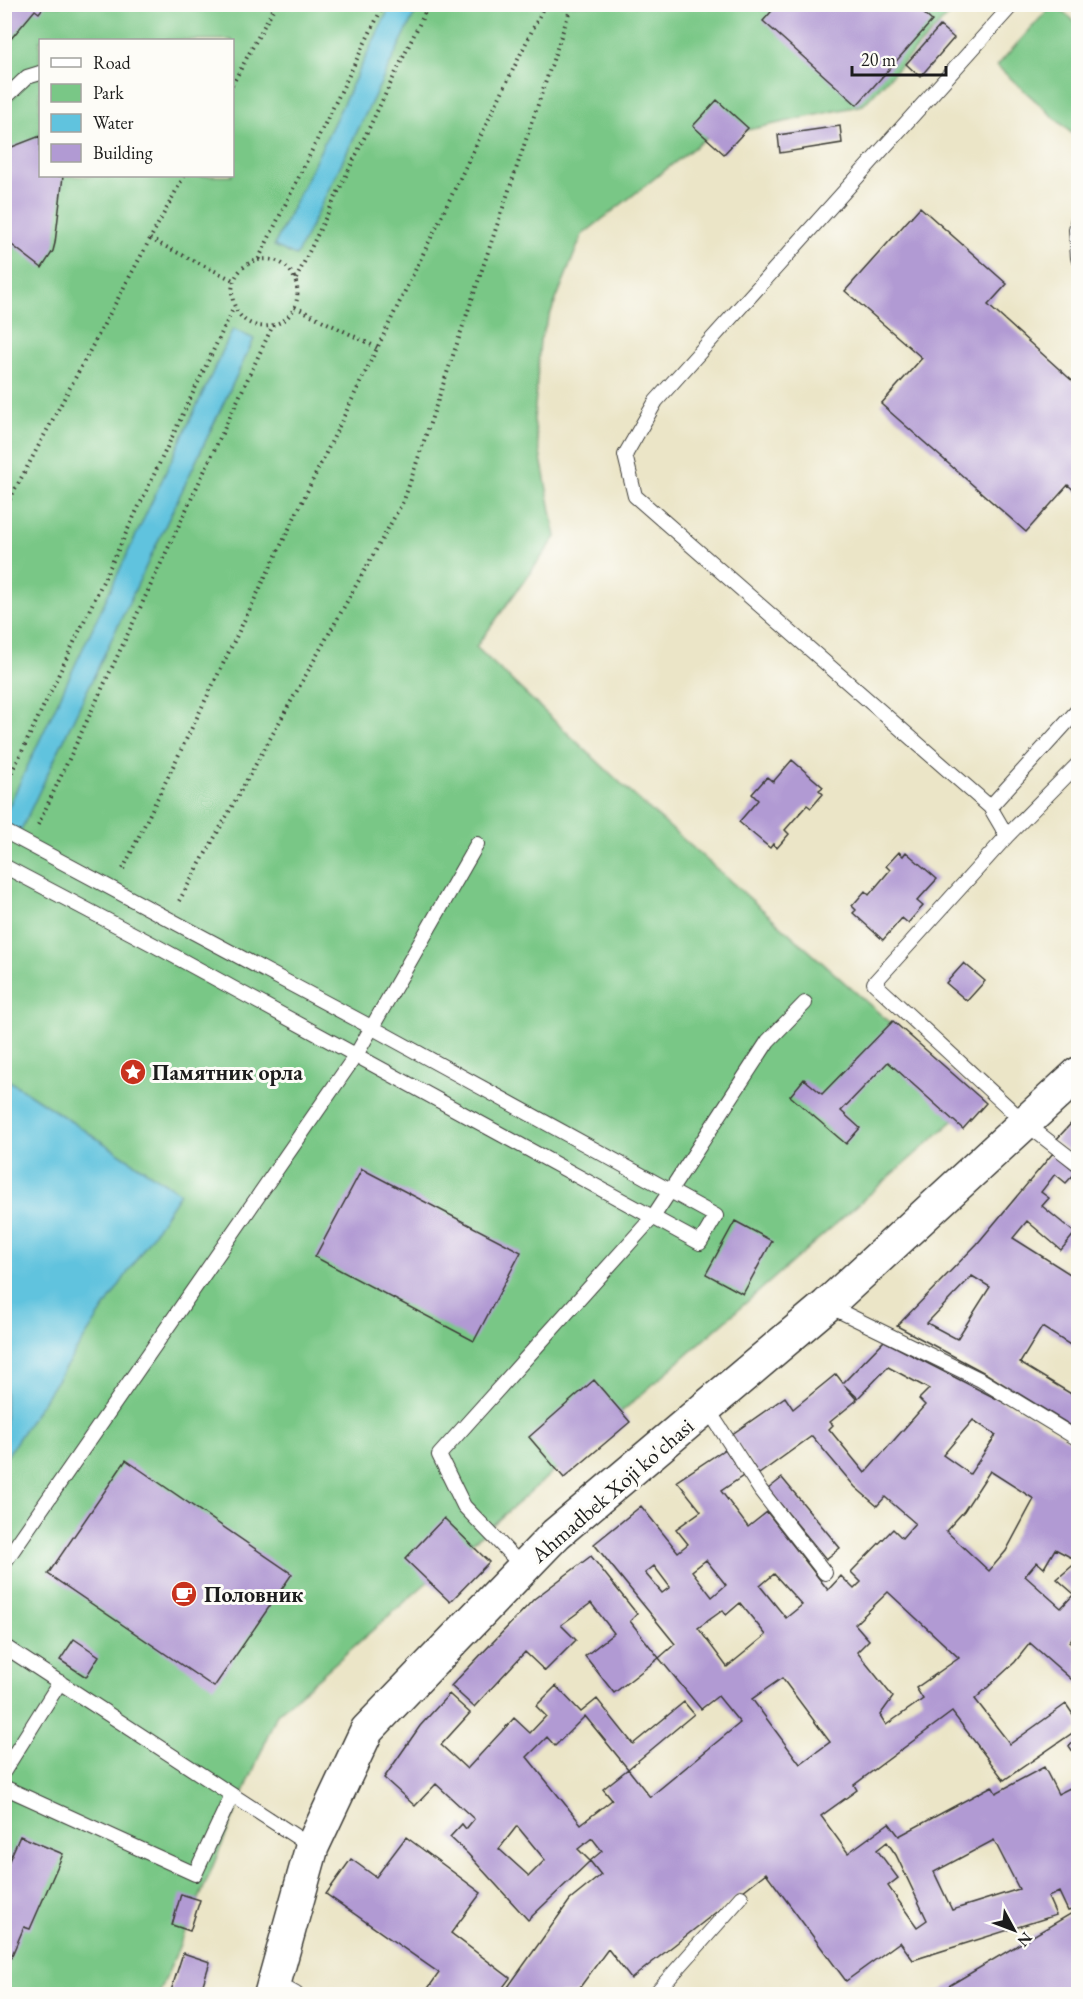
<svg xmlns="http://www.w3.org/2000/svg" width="1083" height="1999" viewBox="0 0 1083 1999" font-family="'EB Garamond',serif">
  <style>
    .green { fill: #79c786; stroke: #4a7251; stroke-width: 1.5; fill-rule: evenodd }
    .water { fill: #60c3de; stroke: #3e707d; stroke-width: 1.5 }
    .building { fill: #b19ad3; fill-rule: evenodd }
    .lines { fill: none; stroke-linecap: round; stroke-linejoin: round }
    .lane-casing { stroke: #3b3a36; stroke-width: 16 }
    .secondary-casing { stroke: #3b3a36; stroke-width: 36 }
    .path { stroke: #3b3a36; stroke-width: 4; stroke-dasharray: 1.5 4.5; stroke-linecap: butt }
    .lane { stroke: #fff; stroke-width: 14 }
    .secondary { stroke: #fff; stroke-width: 33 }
    .labels { text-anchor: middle; stroke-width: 6; stroke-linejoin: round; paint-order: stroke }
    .poi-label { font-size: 22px; font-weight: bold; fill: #1c1c1c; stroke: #fdfcf7; text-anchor: start }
    .street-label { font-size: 22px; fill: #1c1c1c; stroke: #fdfcf7 }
  </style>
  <rect width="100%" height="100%" fill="#fdfcf7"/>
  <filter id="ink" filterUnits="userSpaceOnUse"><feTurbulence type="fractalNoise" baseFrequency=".0167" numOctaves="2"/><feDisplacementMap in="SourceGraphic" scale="12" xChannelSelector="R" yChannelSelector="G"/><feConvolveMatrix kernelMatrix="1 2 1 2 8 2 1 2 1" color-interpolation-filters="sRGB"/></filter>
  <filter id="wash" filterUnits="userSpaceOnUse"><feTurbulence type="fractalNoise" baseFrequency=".008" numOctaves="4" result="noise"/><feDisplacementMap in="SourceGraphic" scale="24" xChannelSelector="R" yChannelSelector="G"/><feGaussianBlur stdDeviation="1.35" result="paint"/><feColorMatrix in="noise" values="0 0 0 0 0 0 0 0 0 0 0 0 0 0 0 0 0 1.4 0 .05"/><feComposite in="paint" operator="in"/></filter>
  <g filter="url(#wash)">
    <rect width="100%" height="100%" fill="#ebe5c7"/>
    <path class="green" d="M 1053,4 L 1056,5 L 1078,25 L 1078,139 L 997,66 Z
      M 5,5 L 958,5 L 863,105 L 705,139 L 582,235 L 540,340 L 534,421 L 556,537 L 476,647 L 630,792 L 977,1100 L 277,1714 L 159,1994 L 5,1994 ZM 40,40 L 232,40 L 232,176 L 40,176 Z"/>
    <path class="water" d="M 391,5 L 419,5 L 296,256 L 274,246 Z
      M 233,329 L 254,339 L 20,832 L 5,825 L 5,814 Z
      M 5,1078 L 180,1193 L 5,1459 Z"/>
    <g id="blocks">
      <path class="building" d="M 5,4 L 46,4 L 39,13 L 35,10 L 5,46 Z
        M 778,4 L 913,4 L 932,21 L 857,105 L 763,21 Z
        M 940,26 L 954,38 L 920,77 L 906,64 Z
        M 717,100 L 748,128 L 724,154 L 693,126 Z
        M 840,126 L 842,143 L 780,153 L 778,135 Z
        M 40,136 L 40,176 L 63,176 L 55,243 L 53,251 L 42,268 L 4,239 L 4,150 Z
        M 920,207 L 1007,284 L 988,305 L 1078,386 L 1078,494 L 1068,485 L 1026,532 L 881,404 L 922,358 L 845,291 Z
        M 792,760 L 823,787 L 819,790 L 823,794 L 811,808 L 807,805 L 785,830 L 789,834 L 777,848 L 773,844 L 770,848 L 739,822 L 758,800 L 752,794 L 767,777 L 773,782 Z
        M 899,852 L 903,856 L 906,852 L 937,879 L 917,901 L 923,906 L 908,923 L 902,918 L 883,940 L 853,913 L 856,910 L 852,906 L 865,891 L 869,895 L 890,870 L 886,866 Z
        M 964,963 L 985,981 L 967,1001 L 946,983 Z
        M 893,1021 L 986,1103 L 963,1129 L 888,1062 L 841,1111 L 860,1128 L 846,1144 L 790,1096 L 804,1079 L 822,1094 Z
        M 1078,1116 L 1078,1158 L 1055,1141 Z
        M 1053,1153 L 1076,1172 L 1066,1183 L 1055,1174 L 1041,1192 L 1049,1198 L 1042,1206 L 1075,1233 L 1061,1250 L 1027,1221 L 1013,1238 L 1078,1279 L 1078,1350 L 1042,1327 L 1020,1363 L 1078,1398 L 1078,1430 L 985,1373 L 897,1326 L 977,1244 ZM 972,1276 L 990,1287 L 957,1339 L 927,1323 Z
        M 362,1169 L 521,1252 L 474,1341 L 315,1257 Z
        M 735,1221 L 772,1241 L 743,1294 L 706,1274 Z
        M 884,1341 L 1028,1415 L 1078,1446 L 1078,1631 L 1069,1642 L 1078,1650 L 1078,1685 L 1030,1643 L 1015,1662 L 975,1699 L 1010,1744 L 1066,1704 L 1078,1722 L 1078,1729 L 1004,1780 L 952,1712 L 854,1785 L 857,1790 L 821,1816 L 848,1853 L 889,1823 L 899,1836 L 992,1786 L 996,1793 L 1044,1767 L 1058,1794 L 1078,1784 L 1078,1908 L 1068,1911 L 1059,1892 L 1048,1897 L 1056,1915 L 913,1960 L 900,1942 L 846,1981 L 766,1873 L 631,1979 L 608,1949 L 575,1994 L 503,1994 L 570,1900 L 601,1875 L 590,1861 L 602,1851 L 592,1838 L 578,1849 L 590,1861 L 528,1920 L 468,1854 L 450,1837 L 462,1824 L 466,1829 L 474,1819 L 436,1784 L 415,1806 L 384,1778 L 420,1726 L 449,1694 L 470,1713 L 441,1745 L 467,1769 L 514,1718 L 530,1733 L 546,1716 L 536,1706 L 556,1686 L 581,1712 L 597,1699 L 633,1744 L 684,1702 L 694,1714 L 628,1769 L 650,1797 L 740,1723 L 718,1696 L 701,1709 L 659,1658 L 614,1693 L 585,1656 L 614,1633 L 591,1603 L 561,1625 L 576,1640 L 545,1671 L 525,1652 L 474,1707 L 451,1686 L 534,1599 L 591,1556 L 637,1614 L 630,1621 L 659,1658 L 675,1644 L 594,1544 L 641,1506 L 678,1552 L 688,1544 L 676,1529 L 701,1511 L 677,1481 L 725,1449 L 743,1476 L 721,1491 L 748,1527 L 767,1512 L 828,1590 L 841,1576 L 854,1589 L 861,1582 L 851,1572 L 893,1529 L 902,1538 L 915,1523 L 885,1497 L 877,1506 L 855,1487 L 812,1436 L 759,1474 L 731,1435 L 785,1397 L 793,1409 L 836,1374 L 843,1383 ZM 888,1367 L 929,1389 L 919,1399 L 925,1405 L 865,1473 L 829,1429 L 833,1425 L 830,1422 L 857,1400 L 844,1385 L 858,1398 ZM 973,1420 L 996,1435 L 970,1474 L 943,1455 ZM 990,1471 L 1034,1499 L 1006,1551 L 989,1571 L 946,1531 L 964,1511 ZM 1055,1549 L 1078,1561 L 1057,1579 L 1074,1594 L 1061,1608 L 1025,1576 L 1037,1562 L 1044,1568 ZM 706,1560 L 726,1585 L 712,1597 L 692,1571 ZM 654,1566 L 670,1587 L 662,1593 L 645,1573 ZM 774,1574 L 802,1605 L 786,1618 L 760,1586 ZM 888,1592 L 959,1658 L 916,1688 L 923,1699 L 886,1725 L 880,1715 L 893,1697 L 857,1652 L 869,1640 L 855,1624 ZM 740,1603 L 766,1635 L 727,1667 L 698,1628 L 723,1610 L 726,1615 ZM 782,1678 L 830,1742 L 800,1764 L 752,1699 ZM 585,1716 L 628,1769 L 603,1789 L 612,1800 L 581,1824 L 527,1757 L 547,1737 L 555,1746 ZM 517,1826 L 545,1860 L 529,1876 L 499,1849 ZM 994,1840 L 1019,1889 L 952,1910 L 934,1872 ZM 887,1842 L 896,1855 L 927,1920 L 917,1927 L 888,1886 L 898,1878 L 877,1850 Z
        M 594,1380 L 630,1422 L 564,1478 L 529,1437 Z
        M 126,1460 L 292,1574 L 214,1687 L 48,1574 Z
        M 782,1478 L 840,1548 L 826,1559 L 768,1489 Z
        M 444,1518 L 489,1562 L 450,1602 L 405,1559 Z
        M 74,1639 L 99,1656 L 86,1677 L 60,1660 Z
        M 1078,1739 L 1078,1759 L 1069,1746 Z
        M 20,1836 L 63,1854 L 30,1929 L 24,1927 L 4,1974 L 4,1872 Z
        M 406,1837 L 481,1893 L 451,1933 L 510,1978 L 498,1994 L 424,1994 L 439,1973 L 326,1894 L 351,1859 L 376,1877 Z
        M 181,1894 L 200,1900 L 190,1931 L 172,1925 Z
        M 1077,1910 L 1078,1913 L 1078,1994 L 935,1994 Z
        M 183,1953 L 210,1962 L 200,1994 L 170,1994 Z"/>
    </g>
  </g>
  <g filter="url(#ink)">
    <use href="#blocks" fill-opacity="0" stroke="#3b3a36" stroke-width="1.5"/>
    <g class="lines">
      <g class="lane-casing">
        <path id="lane" d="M 1013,4 L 656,401 L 625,455 L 635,496 L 990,807 L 1078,710
          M 4,99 L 27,77 L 40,73
          M 1078,218 L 1076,230 L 1078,258
          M 990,807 L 1007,836 L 874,983 L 1025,1123 L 1078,1164
          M 4,831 L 371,1027 L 716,1216 L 700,1243 L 154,945 L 4,866
          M 1007,836 L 1078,764
          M 827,1305 L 981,1380 L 1078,1439
          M 707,1408 L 761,1491 L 825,1573
          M 4,1563 L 356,1055 L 477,844
          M 524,1568 L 464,1506 L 439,1455 L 653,1217 L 768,1041 L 805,1003
          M 4,1646 L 312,1847
          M 4,1771 L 60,1682
          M 4,1787 L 195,1874 L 232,1795
          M 276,1983 L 296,1994
          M 655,1994 L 741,1897"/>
      </g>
      <g class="secondary-casing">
        <path id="secondary" d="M 271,1994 L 312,1847 L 367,1730 L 556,1534 L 827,1305 L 1078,1074"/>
      </g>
      <path class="path" d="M 232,85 L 276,4
        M 150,239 L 233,280
        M 258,260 C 302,251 314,318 269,326 C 229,332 216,271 258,260 L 384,4
        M 296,279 L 429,4
        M 295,307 L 378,348
        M 4,510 L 184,176
        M 4,789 L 234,307
        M 38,825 L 273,325
        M 123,869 L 545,4
        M 179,901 L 404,500 L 572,4"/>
      <use href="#lane" class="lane"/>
      <use href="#secondary" class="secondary"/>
    </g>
  </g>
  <defs>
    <g id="sight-disc" transform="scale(1.35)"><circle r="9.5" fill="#c8321e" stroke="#fdfcf7"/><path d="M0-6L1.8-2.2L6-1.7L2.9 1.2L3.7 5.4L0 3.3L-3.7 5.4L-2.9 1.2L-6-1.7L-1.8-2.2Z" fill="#fff"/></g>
    <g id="cafe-disc" transform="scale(1.35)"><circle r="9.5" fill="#c8321e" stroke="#fdfcf7"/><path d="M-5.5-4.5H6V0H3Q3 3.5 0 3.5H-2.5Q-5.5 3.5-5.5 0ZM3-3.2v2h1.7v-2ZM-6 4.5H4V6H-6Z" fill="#fff"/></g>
  </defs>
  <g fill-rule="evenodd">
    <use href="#sight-disc" x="133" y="1072"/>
    <use href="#cafe-disc" x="184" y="1594"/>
  </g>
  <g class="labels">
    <g class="poi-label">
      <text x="152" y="1080">Памятник орла</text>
      <text x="204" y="1602">Половник</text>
    </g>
    <g class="street-label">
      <text transform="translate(612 1490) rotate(-41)" y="8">Ahmadbek Xoji ko'chasi</text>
    </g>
  </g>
  <rect width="1083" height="1999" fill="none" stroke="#fdfcf7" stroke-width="24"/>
  <rect x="39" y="39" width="195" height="138" fill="#fdfcf7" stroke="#a3a29f" stroke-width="1.5"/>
  <rect x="51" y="58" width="30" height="9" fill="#ffffff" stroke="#a3a29f" stroke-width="1.5"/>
  <text x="93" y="69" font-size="18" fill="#1c1c1c">Road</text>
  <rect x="51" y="84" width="30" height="18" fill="#79c786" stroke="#a3a29f" stroke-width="1.5"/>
  <text x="93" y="99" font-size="18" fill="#1c1c1c">Park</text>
  <rect x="51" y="114" width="30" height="18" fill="#60c3de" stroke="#a3a29f" stroke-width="1.5"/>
  <text x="93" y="129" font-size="18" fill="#1c1c1c">Water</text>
  <rect x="51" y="144" width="30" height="18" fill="#b19ad3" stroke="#a3a29f" stroke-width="1.5"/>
  <text x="93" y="159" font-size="18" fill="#1c1c1c">Building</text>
  <g transform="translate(1014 1930) rotate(131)" stroke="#fdfcf7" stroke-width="4.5" paint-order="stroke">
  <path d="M0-4.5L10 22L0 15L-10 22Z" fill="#1c1c1c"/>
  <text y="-9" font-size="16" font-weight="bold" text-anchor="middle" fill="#1c1c1c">N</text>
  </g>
  <path d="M852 66v9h94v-9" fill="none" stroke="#1c1c1c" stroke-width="3"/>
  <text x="861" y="66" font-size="18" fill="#1c1c1c" stroke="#fdfcf7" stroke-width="4.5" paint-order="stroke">20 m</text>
</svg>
